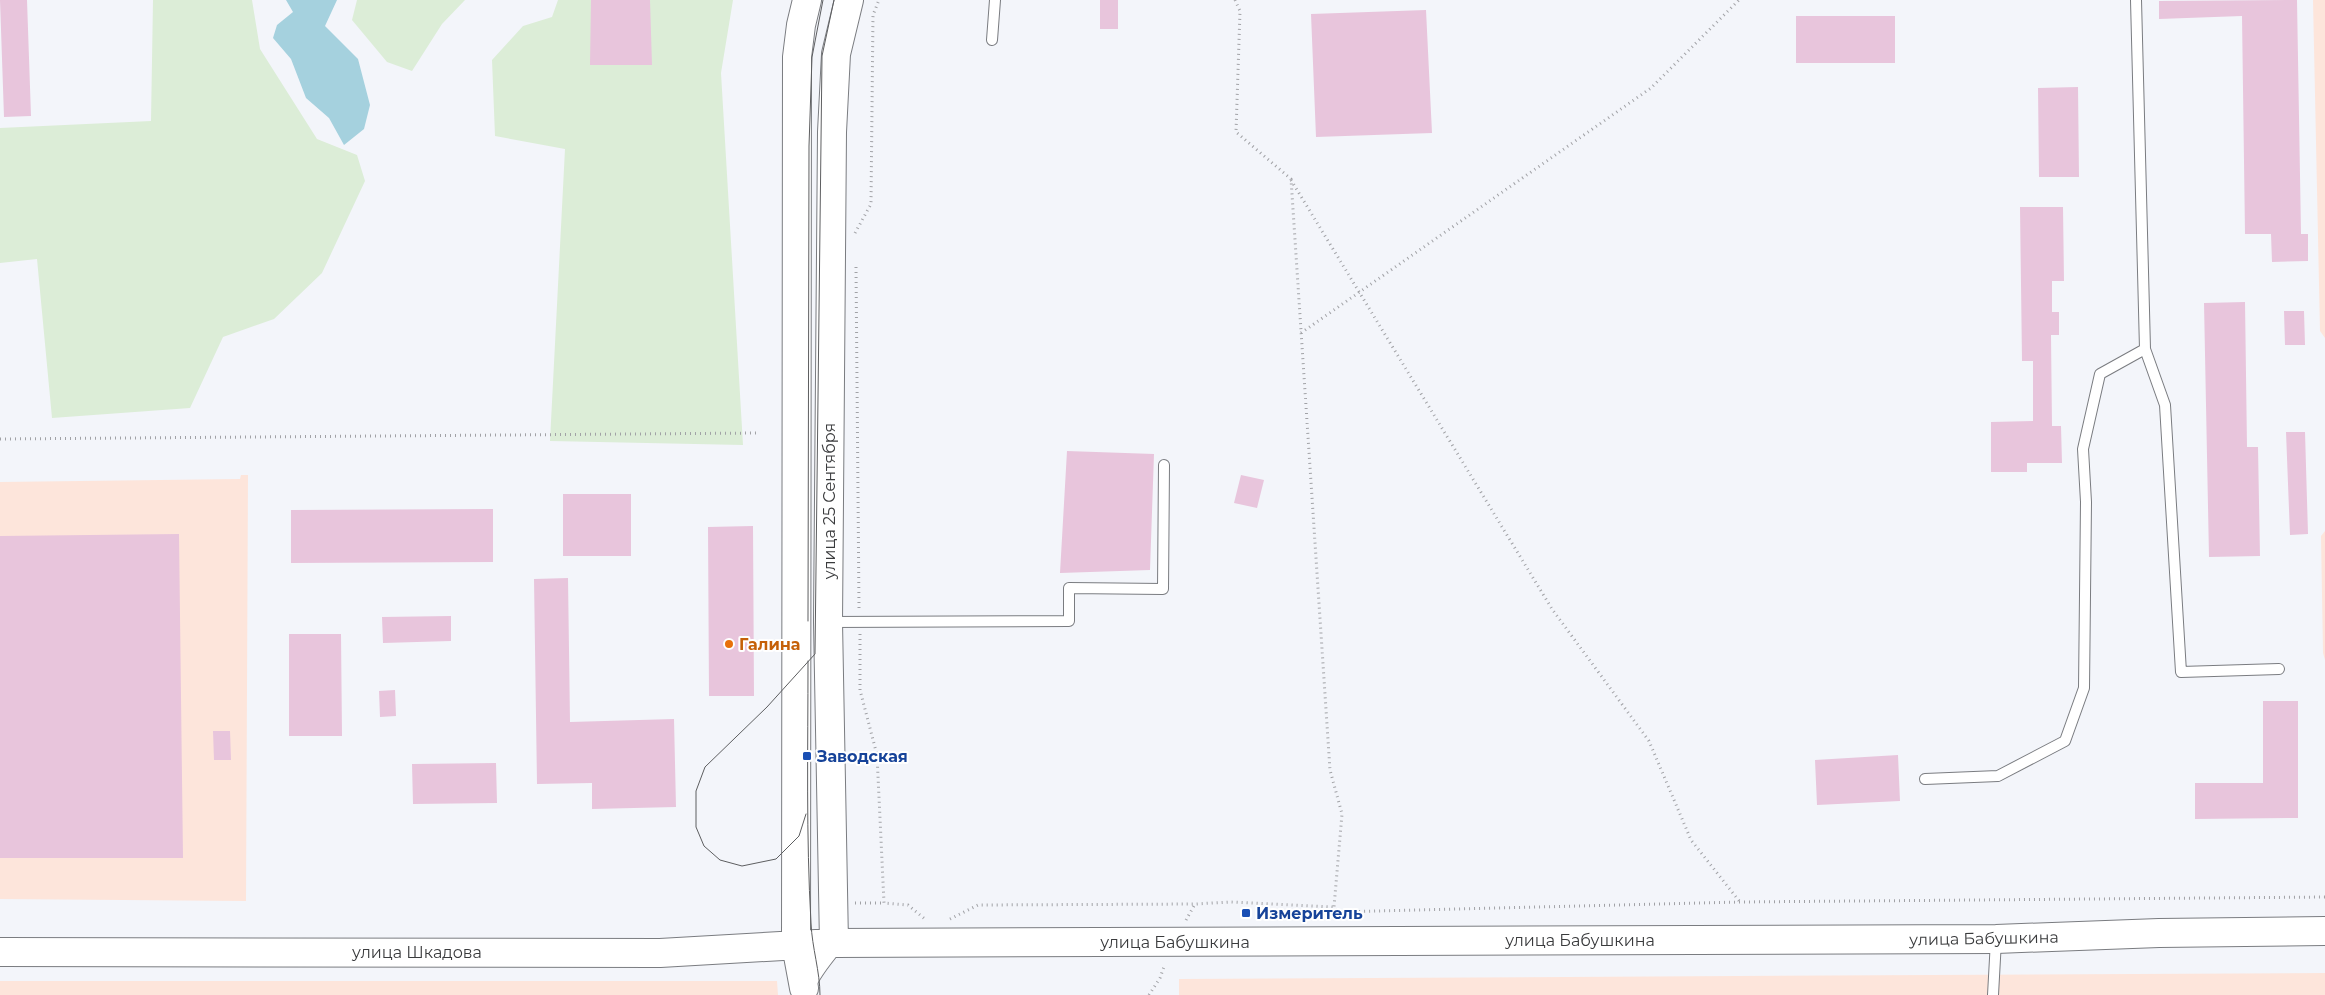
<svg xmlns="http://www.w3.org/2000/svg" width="2325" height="995" viewBox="0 0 2325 995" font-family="Montserrat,sans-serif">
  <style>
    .industrial { fill: #fde5db }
    .green { fill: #dcedd7 }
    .water { fill: #a5d1de }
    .building { fill: #e8c5dc }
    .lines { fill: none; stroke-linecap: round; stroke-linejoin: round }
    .lane-casing { stroke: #7a7c80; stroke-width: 12 }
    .street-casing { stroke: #7a7c80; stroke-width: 22 }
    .secondary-casing { stroke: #7a7c80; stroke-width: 30 }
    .path { stroke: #a1a2a6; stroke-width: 3; stroke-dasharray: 1 4; stroke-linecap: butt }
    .lane { stroke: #fff; stroke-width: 10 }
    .street { stroke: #fff; stroke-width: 20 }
    .secondary { stroke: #fff; stroke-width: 28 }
    .tram { stroke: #5d5e60; stroke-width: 1 }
    .food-dot { fill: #e8710a; stroke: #fff; stroke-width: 2 }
    .transit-dot { fill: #1a4fb4; stroke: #fff; stroke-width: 2 }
    .labels { text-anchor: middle; stroke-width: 4; stroke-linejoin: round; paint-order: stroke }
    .street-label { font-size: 16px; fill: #3a3b3d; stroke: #fff }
    .food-label { font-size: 16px; font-weight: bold; fill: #c56008; stroke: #fff; text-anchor: start }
    .transit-label { font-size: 16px; font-weight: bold; fill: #164399; stroke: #fff; text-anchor: start }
  </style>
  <rect width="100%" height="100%" fill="#f3f5fa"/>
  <path class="industrial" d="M 2313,0 L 2325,0 L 2325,338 L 2320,331 Z
    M 241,475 L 248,475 L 246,901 L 0,899 L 0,482 L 240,479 Z
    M 2325,531 L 2325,660 L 2323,653 L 2321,536 Z
    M 2325,973 L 2325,995 L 1179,995 L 1179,979 Z
    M 0,981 L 777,981 L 778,995 L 0,995 Z"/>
  <path class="green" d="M 153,0 L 252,0 L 260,49 L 317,139 L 357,155 L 365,181 L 322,273 L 274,319 L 223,337 L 190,408 L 52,418 L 37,259 L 0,263 L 0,128 L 151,121 Z
    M 357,0 L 465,0 L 442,24 L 412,71 L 387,62 L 352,20 Z
    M 558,0 L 733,0 L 721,73 L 743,445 L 550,441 L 565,149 L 495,136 L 492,60 L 523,26 L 552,17 Z"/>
  <path class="water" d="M 286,0 L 337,0 L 325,26 L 358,59 L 370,105 L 364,129 L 344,145 L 329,118 L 306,98 L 291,59 L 273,38 L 277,25 L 293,12 Z"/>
  <path class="building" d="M 0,0 L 27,0 L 31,116 L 4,117 Z
    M 591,0 L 650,0 L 652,65 L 590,65 Z
    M 1100,0 L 1118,0 L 1118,29 L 1100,29 Z
    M 2297,0 L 2301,234 L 2308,234 L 2308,261 L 2272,262 L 2271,234 L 2245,234 L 2242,16 L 2159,19 L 2159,1 Z
    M 1426,10 L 1432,133 L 1316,137 L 1311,14 Z
    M 1796,16 L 1895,16 L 1895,63 L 1796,63 Z
    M 2078,87 L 2079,177 L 2039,177 L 2038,88 Z
    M 2020,207 L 2063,207 L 2064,281 L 2052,281 L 2052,312 L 2059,312 L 2059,335 L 2051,335 L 2052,426 L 2061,426 L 2062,463 L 2027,463 L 2027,472 L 1991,472 L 1991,422 L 2033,421 L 2033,361 L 2022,361 Z
    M 2245,302 L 2247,447 L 2258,447 L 2260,556 L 2209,557 L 2204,303 Z
    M 2284,311 L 2304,311 L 2305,345 L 2285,345 Z
    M 2286,432 L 2305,432 L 2308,534 L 2290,535 Z
    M 1067,451 L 1154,454 L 1150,570 L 1060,573 Z
    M 1241,475 L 1264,480 L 1257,508 L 1234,503 Z
    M 563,494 L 631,494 L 631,556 L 563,556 Z
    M 493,509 L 493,562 L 291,563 L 291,510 Z
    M 753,526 L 754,696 L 709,696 L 708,527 Z
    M 179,534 L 183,858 L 0,858 L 0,536 Z
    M 568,578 L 570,722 L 674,719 L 676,807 L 592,809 L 592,783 L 537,784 L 534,579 Z
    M 451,616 L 451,641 L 383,643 L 382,617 Z
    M 289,634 L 341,634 L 342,736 L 289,736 Z
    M 395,690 L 396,716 L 380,717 L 379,691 Z
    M 2263,701 L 2298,701 L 2298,818 L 2195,819 L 2195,783 L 2263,783 Z
    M 213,731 L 230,731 L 231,760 L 214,760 Z
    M 1898,755 L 1900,801 L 1817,805 L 1815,760 Z
    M 496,763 L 497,803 L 413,804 L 412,764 Z"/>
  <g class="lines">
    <g class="lane-casing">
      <path id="lane" d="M 2136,0 L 2145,349 L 2165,405 L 2181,672 L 2279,669
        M 992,40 L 995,0
        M 829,622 L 1069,621 L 1069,588 L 1163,589 L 1164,465
        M 1925,779 L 1998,776 L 2065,741 L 2084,688 L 2086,502 L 2083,449 L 2100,374 L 2145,349
        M 1993,995 L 1996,940"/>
    </g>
    <g class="street-casing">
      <path id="street" d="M 804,993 C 804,978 825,955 834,943"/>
    </g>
    <g class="secondary-casing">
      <path id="secondary" d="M 834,943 L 828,622 L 832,132 L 836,54 L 849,0
        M 0,952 L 660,953 L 834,943 L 1996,939 L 2159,933 L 2325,931
        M 804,988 L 796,945 L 797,57 L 801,25 L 807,0"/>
    </g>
    <path class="path" d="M 1235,0 L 1240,11 L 1236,132 L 1291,179 L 1330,770 L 1342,814 L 1334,907
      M 1291,180 L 1552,609 L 1649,741 L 1691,840 L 1740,902
      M 855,233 L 871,204 L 873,15 L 879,0
      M 856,267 L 859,608
      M 1301,333 L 1651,88 L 1739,0
      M 0,439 L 758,433
      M 860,634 L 860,690 L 877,755 L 884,903 L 908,905 L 926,920
      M 855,903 L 884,903
      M 950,919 L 978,905 L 1196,904 L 1230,902 L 1334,907 L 1338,912 L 1740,902 L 2325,897
      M 1186,920 L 1195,904
      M 1149,995 L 1160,978 L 1165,964"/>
    <use href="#lane" class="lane"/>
    <use href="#street" class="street"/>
    <use href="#secondary" class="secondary"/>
    <path class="tram" d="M 808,621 L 809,146 L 812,57 L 823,0
      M 808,661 C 808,748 806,836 811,923 C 812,948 820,971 820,995
      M 806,814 L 799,836 L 776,859 L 742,866 L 720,860 L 704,846 L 696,827 L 696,791 L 705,767 L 767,707 L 815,654 L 822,56 L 834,0"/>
  </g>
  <circle class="food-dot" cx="729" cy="644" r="5"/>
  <g class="transit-dot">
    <rect x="802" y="751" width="10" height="10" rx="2.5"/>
    <rect x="1241" y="908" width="10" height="10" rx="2.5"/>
  </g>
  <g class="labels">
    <g class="street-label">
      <text transform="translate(829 501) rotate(-90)" y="6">улица 25 Сентября</text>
      <text transform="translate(1984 938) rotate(-1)" y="6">улица Бабушкина</text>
      <text x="1580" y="946">улица Бабушкина</text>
      <text x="1175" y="948">улица Бабушкина</text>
      <text x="417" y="958">улица Шкадова</text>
    </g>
    <g class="food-label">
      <text x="739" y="650">Галина</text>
    </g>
    <g class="transit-label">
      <text x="817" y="762">Заводская</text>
      <text x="1256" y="919">Измеритель</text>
    </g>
  </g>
</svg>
